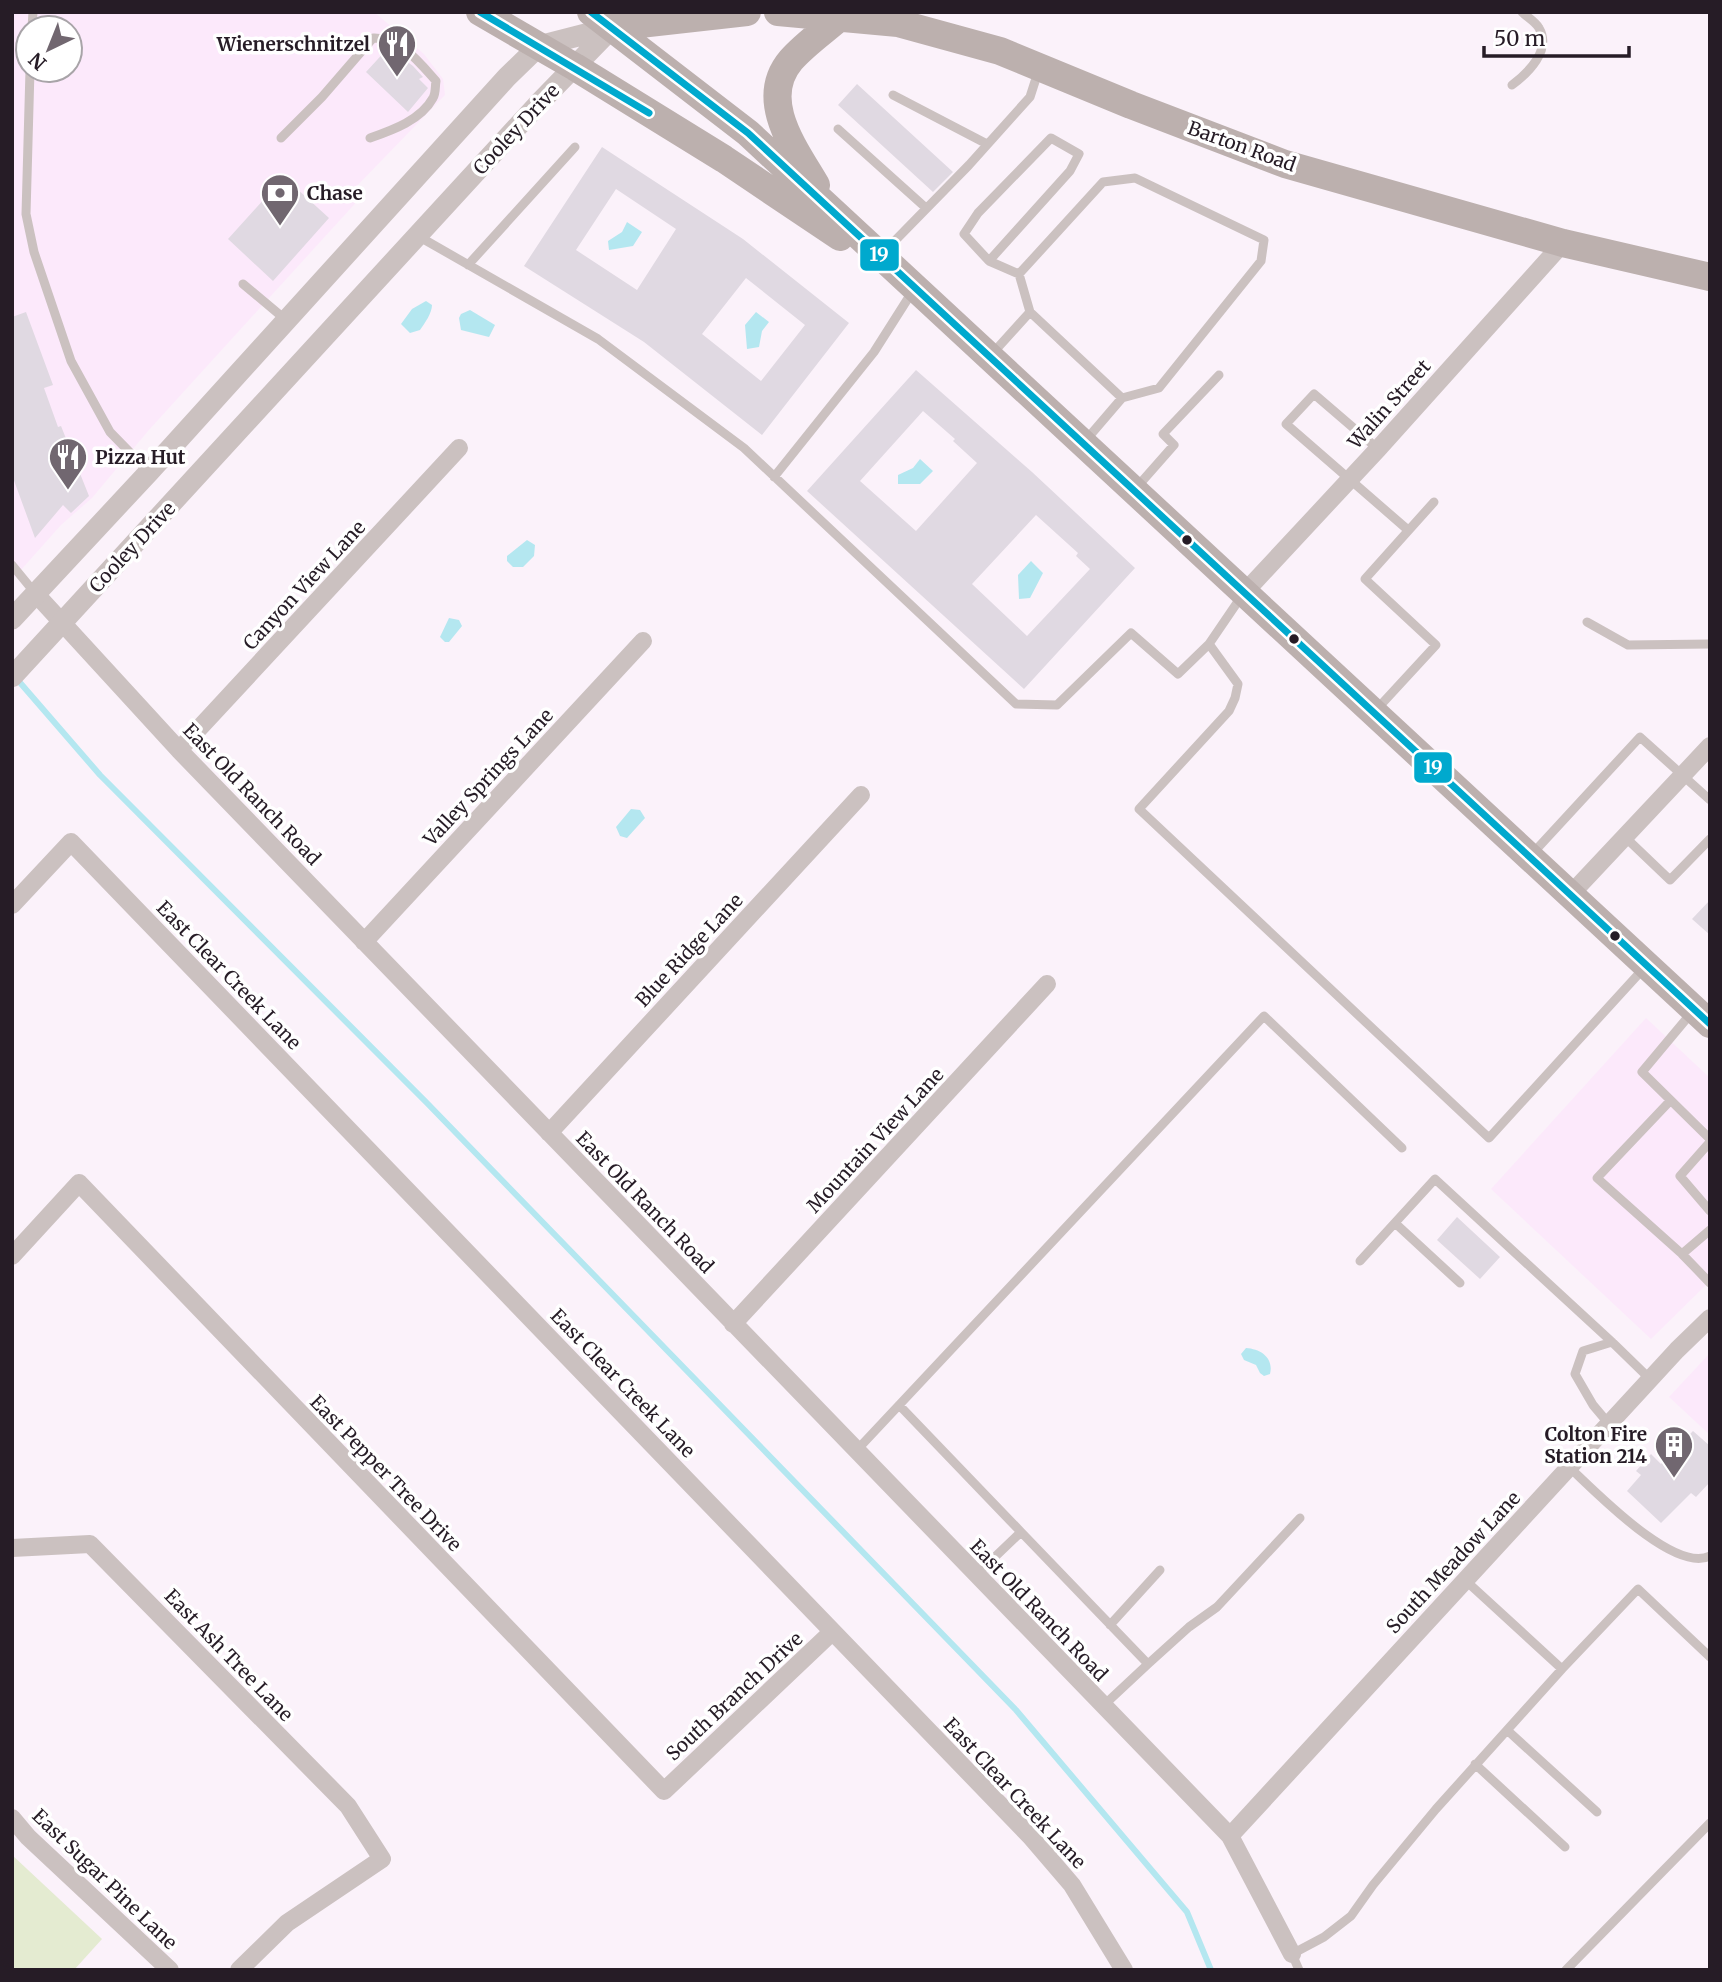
<svg xmlns="http://www.w3.org/2000/svg" width="1722" height="1982" viewBox="0 0 1722 1982" font-family="Merriweather,serif">
  <style>
    .built { fill: #fce9fb; fill-rule: evenodd }
    .green { fill: #e4ebd1 }
    .water { fill: #b4e7f0 }
    .lines { fill: none; stroke-linecap: round; stroke-linejoin: round }
    .stream { stroke: #b4e7f0; stroke-width: 6 }
    .building { fill: #e0d9e2; fill-rule: evenodd }
    .service { stroke: #cbc1c0; stroke-width: 9 }
    .minor { stroke: #cbc1c0; stroke-width: 18 }
    .tertiary { stroke: #cbc1c0; stroke-width: 21 }
    .primary { stroke: #bcb0ae; stroke-width: 28 }
    .bus-1-casing { stroke: #fff; stroke-width: 12 }
    .bus-1 { stroke: #00a9ce; stroke-width: 7 }
    .bus-dot { fill: #261c26; stroke: #fff; stroke-width: 2.5 }
    .labels { text-anchor: middle; stroke-width: 7; stroke-linejoin: round; paint-order: stroke }
    .poi-label { font-size: 19px; font-weight: bold; fill: #261c26; stroke: #fff; text-anchor: end }
    .street-label { font-size: 19px; fill: #261c26; stroke: #fff }
    .line-badge { stroke: #fff; stroke-width: 2.5 }
    .badge-label { font-size: 19px; text-anchor: middle; font-weight: bold; fill: #fff }
  </style>
  <rect width="100%" height="100%" fill="#fbf2fa"/>
  <path class="built" d="M 12,12 L 374,12 L 424,54 L 443,79 L 445,95 L 353,190 L 361,197 L 148,431 L 92,498 L 61,525 L 12,580 ZM 28,28 L 70,28 L 70,70 L 28,70 Z
    M 1646,1018 L 1710,1078 L 1710,1281 L 1651,1339 L 1491,1189 Z
    M 1710,1353 L 1710,1435 L 1669,1397 Z"/>
  <path class="green" d="M 12,1855 L 102,1939 L 74,1970 L 12,1970 Z"/>
  <path class="water" d="M 627,222 L 642,232 L 633,246 L 609,250 L 608,241 L 622,232 Z
    M 426,301 L 432,305 C 432,313 425,323 420,330 L 410,333 L 401,324 L 412,309 Z
    M 470,310 L 495,325 L 489,337 L 461,330 L 459,318 L 461,314 Z
    M 756,312 L 769,322 L 762,331 L 759,347 L 747,349 L 745,325 Z
    M 920,459 L 933,471 L 920,484 L 898,484 L 898,475 L 913,468 Z
    M 527,540 L 535,545 L 534,556 L 523,567 L 513,567 L 507,561 L 507,556 Z
    M 1031,561 L 1043,573 L 1030,598 L 1019,599 L 1018,575 Z
    M 449,618 L 459,620 L 462,626 L 449,642 L 445,642 L 440,637 Z
    M 631,809 L 640,810 L 645,818 L 627,838 L 620,836 L 616,827 Z
    M 1246,1348 C 1261,1349 1274,1358 1270,1374 L 1264,1376 L 1260,1373 L 1256,1365 L 1244,1360 L 1241,1354 Z"/>
  <g class="lines">
    <path class="stream" d="M 16,678 L 100,775 L 426,1102 L 1016,1710 L 1187,1912 L 1211,1970"/>
  </g>
  <path class="building" d="M 388,48 L 413,66 L 423,77 L 419,79 L 428,88 L 408,112 L 366,72 Z
    M 857,84 L 953,172 L 933,192 L 838,105 Z
    M 602,147 L 743,239 L 849,323 L 762,435 L 644,342 L 524,266 ZM 616,189 L 676,229 L 637,290 L 576,250 ZM 746,278 L 805,325 L 761,381 L 702,334 Z
    M 284,177 L 329,218 L 273,281 L 228,239 Z
    M 26,312 L 53,385 L 44,388 L 58,427 L 61,426 L 89,496 L 71,513 L 63,505 L 35,538 L 12,475 L 12,317 Z
    M 916,370 L 1032,472 L 1135,568 L 1024,689 L 807,491 ZM 923,411 L 955,439 L 953,441 L 977,463 L 916,531 L 860,481 ZM 1036,515 L 1078,553 L 1076,556 L 1090,569 L 1027,636 L 972,584 Z
    M 1710,900 L 1710,935 L 1692,919 Z
    M 1457,1217 L 1500,1257 L 1480,1279 L 1437,1240 Z
    M 1693,1431 L 1710,1446 L 1710,1482 L 1696,1497 L 1691,1493 L 1661,1523 L 1627,1491 L 1641,1475 L 1636,1471 L 1651,1454 L 1661,1464 Z"/>
  <g class="lines">
    <path class="service" d="M 32,28 L 33,12
      M 30,70 L 26,214 L 34,252 L 71,361 L 110,432 L 149,472
      M 1512,85 C 1528,73 1552,50 1539,28 C 1536,22 1527,17 1522,12
      M 893,95 L 987,144
      M 838,129 L 926,208
      M 281,138 L 322,97 L 373,38 C 400,37 419,62 436,81 C 435,86 436,93 433,98 C 421,120 393,130 370,138
      M 418,236 L 598,339 L 744,448 L 1016,704 L 1057,705 L 1131,633 L 1178,674 L 1209,644
      M 882,254 L 969,165 L 1030,97 L 1039,69
      M 989,261 L 1070,171 L 1079,154 L 1051,138 L 978,213 L 964,234 L 989,261 L 1019,274 L 1103,182 L 1135,178 L 1264,240 L 1261,261 L 1159,388 L 1122,398 L 1086,440
      M 468,265 L 575,147
      M 243,284 L 286,320
      M 1030,312 L 1122,398
      M 992,354 L 1030,312 L 1019,274
      M 1378,449 L 1314,394 L 1286,424 L 1408,530
      M 774,477 L 874,352 L 914,289
      M 1137,487 L 1174,445 L 1163,434 L 1219,375
      M 12,565 L 35,593
      M 1241,597 L 1209,644 L 1238,684 L 1235,698 L 1229,711 L 1139,809 L 1489,1138 L 1645,967
      M 1587,622 L 1628,645 L 1710,644
      M 1377,709 L 1436,645 L 1365,579 L 1434,502
      M 1625,837 L 1670,880 L 1710,839
      M 1533,853 L 1640,737 L 1710,800
      M 1693,1011 L 1642,1072 L 1710,1139
      M 1670,1101 L 1597,1178 L 1682,1254
      M 1710,1142 L 1680,1176 L 1710,1211
      M 1395,1223 L 1460,1283
      M 1710,1230 L 1682,1254 L 1710,1283
      M 1360,1261 L 1435,1179 L 1612,1342 L 1650,1379
      M 899,1405 L 1021,1532 L 976,1575
      M 1609,1424 L 1593,1405 L 1575,1374 L 1583,1351 L 1612,1342
      M 856,1451 L 1264,1016 L 1402,1148
      M 1569,1467 C 1594,1490 1674,1574 1710,1556
      M 1021,1532 L 1148,1664 L 1189,1627 L 1217,1607 L 1300,1518
      M 1110,1625 L 1160,1570
      M 1562,1669 L 1638,1589 L 1710,1657
      M 1103,1706 L 1148,1664
      M 1507,1730 L 1597,1812
      M 1475,1764 L 1565,1847
      M 1299,1970 L 1292,1954 L 1324,1937 L 1351,1916 L 1373,1885 L 1436,1809 L 1562,1669 L 1465,1580
      M 1566,1970 L 1710,1823"/>
    <path class="minor" d="M 35,593 L 179,750 L 1230,1836 L 1292,1954
      M 1244,593 L 1378,449 L 1563,243
      M 179,750 L 459,448
      M 1570,895 L 1710,746
      M 12,905 L 71,842 L 1030,1836 L 1072,1885 L 1124,1970
      M 364,942 L 643,641
      M 549,1133 L 861,795
      M 12,1256 L 79,1183 L 664,1791 L 832,1632
      M 733,1324 L 1047,984
      M 12,1548 L 90,1544 L 348,1806 L 382,1859 L 287,1923 L 239,1970
      M 12,1818 L 28,1837 L 170,1970
      M 1230,1836 L 1677,1350 L 1710,1318"/>
    <path class="tertiary" d="M 12,619 L 149,472 L 507,77 L 539,46 L 613,27
      M 12,677 L 541,101 L 613,27"/>
    <path class="primary" d="M 480,12 L 575,67 L 724,159 L 840,237
      M 591,12 L 748,133 L 1710,1024
      M 778,12 L 898,23 L 1000,51 L 1131,105 L 1285,164 L 1563,243 L 1710,277
      M 613,27 L 747,12
      M 816,185 C 795,149 757,100 791,60 C 805,44 824,31 840,17"/>
    <g class="bus-1-casing">
      <path id="bus-1" d="M 480,12 L 649,113
        M 591,12 L 748,133 L 1710,1024"/>
    </g>
    <use href="#bus-1" class="bus-1"/>
  </g>
  <defs>
    <g id="restaurant-pin" transform="scale(2.0125)"><path d="M0 17L-7.5 6A9.5 9.5 0 1 1 7.5 6Z" fill="#716770" stroke="#fff"/><path d="M-5-6h1v4h1v-4h1v4h1v-4h1v5L-1.5 .5V6h-2V.5L-5-1ZM5-6V6H3V1.5H1.5Q1.5-4 5-6Z" fill="#fff"/></g>
    <g id="bank-pin" transform="scale(2.0125)"><path d="M0 17L-7.5 6A9.5 9.5 0 1 1 7.5 6Z" fill="#716770" stroke="#fff"/><path d="M-6-4H6V4H-6ZM0-2.3a2.3 2.3 0 1 0 0 4.6a2.3 2.3 0 1 0 0-4.6Z" fill="#fff"/></g>
    <g id="building-pin" transform="scale(2.0125)"><path d="M0 17L-7.5 6A9.5 9.5 0 1 1 7.5 6Z" fill="#716770" stroke="#fff"/><path d="M-4-6H4V6H1V3H-1V6H-4ZM-2.5-4.3h1.7v1.8h-1.7ZM.8-4.3h1.7v1.8H.8ZM-2.5-1h1.7V.8h-1.7ZM.8-1h1.7V.8H.8Z" fill="#fff"/></g>
  </defs>
  <g fill-rule="evenodd">
    <use href="#restaurant-pin" x="397" y="44"/>
    <use href="#bank-pin" x="280" y="193"/>
    <use href="#restaurant-pin" x="68" y="457"/>
    <use href="#building-pin" x="1674" y="1445"/>
  </g>
  <g class="bus-dot">
    <circle cx="1187" cy="540" r="6"/>
    <circle cx="1294" cy="639" r="6"/>
    <circle cx="1615" cy="936" r="6"/>
  </g>
  <g class="labels">
    <g class="poi-label">
      <text x="370" y="51">Wienerschnitzel</text>
      <text x="307" y="200" text-anchor="start">Chase</text>
      <text x="95" y="464" text-anchor="start">Pizza Hut</text>
      <text x="1647" y="1441">Colton Fire<tspan x="1647" dy="22">Station 214</tspan></text>
    </g>
    <g class="street-label">
      <text transform="translate(516 129) rotate(-47)" y="7">Cooley Drive</text>
      <text transform="translate(1242 146) rotate(20)" y="7">Barton Road</text>
      <text transform="translate(1389 404) rotate(-48)" y="7">Walin Street</text>
      <text transform="translate(132 547) rotate(-47)" y="7">Cooley Drive</text>
      <text transform="translate(304 585) rotate(-47)" y="7">Canyon View Lane</text>
      <text transform="translate(488 777) rotate(-47)" y="7">Valley Springs Lane</text>
      <text transform="translate(252 794) rotate(46)" y="7">East Old Ranch Road</text>
      <text transform="translate(689 950) rotate(-47)" y="7">Blue Ridge Lane</text>
      <text transform="translate(229 975) rotate(46)" y="7">East Clear Creek Lane</text>
      <text transform="translate(875 1140) rotate(-47)" y="7">Mountain View Lane</text>
      <text transform="translate(645 1202) rotate(46)" y="7">East Old Ranch Road</text>
      <text transform="translate(623 1383) rotate(46)" y="7">East Clear Creek Lane</text>
      <text transform="translate(386 1473) rotate(46)" y="7">East Pepper Tree Drive</text>
      <text transform="translate(1453 1562) rotate(-47)" y="7">South Meadow Lane</text>
      <text transform="translate(1039 1610) rotate(46)" y="7">East Old Ranch Road</text>
      <text transform="translate(229 1655) rotate(46)" y="7">East Ash Tree Lane</text>
      <text transform="translate(734 1696) rotate(-43)" y="7">South Branch Drive</text>
      <text transform="translate(1015 1793) rotate(47)" y="7">East Clear Creek Lane</text>
      <text transform="translate(105 1879) rotate(44)" y="7">East Sugar Pine Lane</text>
    </g>
  </g>
  <g class="line-badge">
    <rect x="859" y="238" width="41" height="34" rx="7" fill="#00a9ce"/>
    <rect x="1413" y="751" width="40" height="33" rx="7" fill="#00a9ce"/>
  </g>
  <g class="badge-label">
    <text x="879" y="261">19</text>
    <text x="1433" y="774">19</text>
  </g>
  <rect width="1722" height="1982" fill="none" stroke="#261c26" stroke-width="28"/>
  <g transform="translate(49 49) rotate(223)"><circle r="33" fill="#ffffff" stroke="#a8a4a8" stroke-width="2"/>
  <path d="M0-5L12 26L0 18L-12 26Z" fill="#716770"/>
  <text y="-10" font-size="19" font-weight="bold" text-anchor="middle" fill="#261c26">N</text>
  </g>
  <path d="M1484 46v10h145v-10" fill="none" stroke="#261c26" stroke-width="3.5"/>
  <text x="1494" y="46" font-size="21" fill="#261c26" stroke="#ffffff" stroke-width="5" paint-order="stroke">50 m</text>
</svg>
